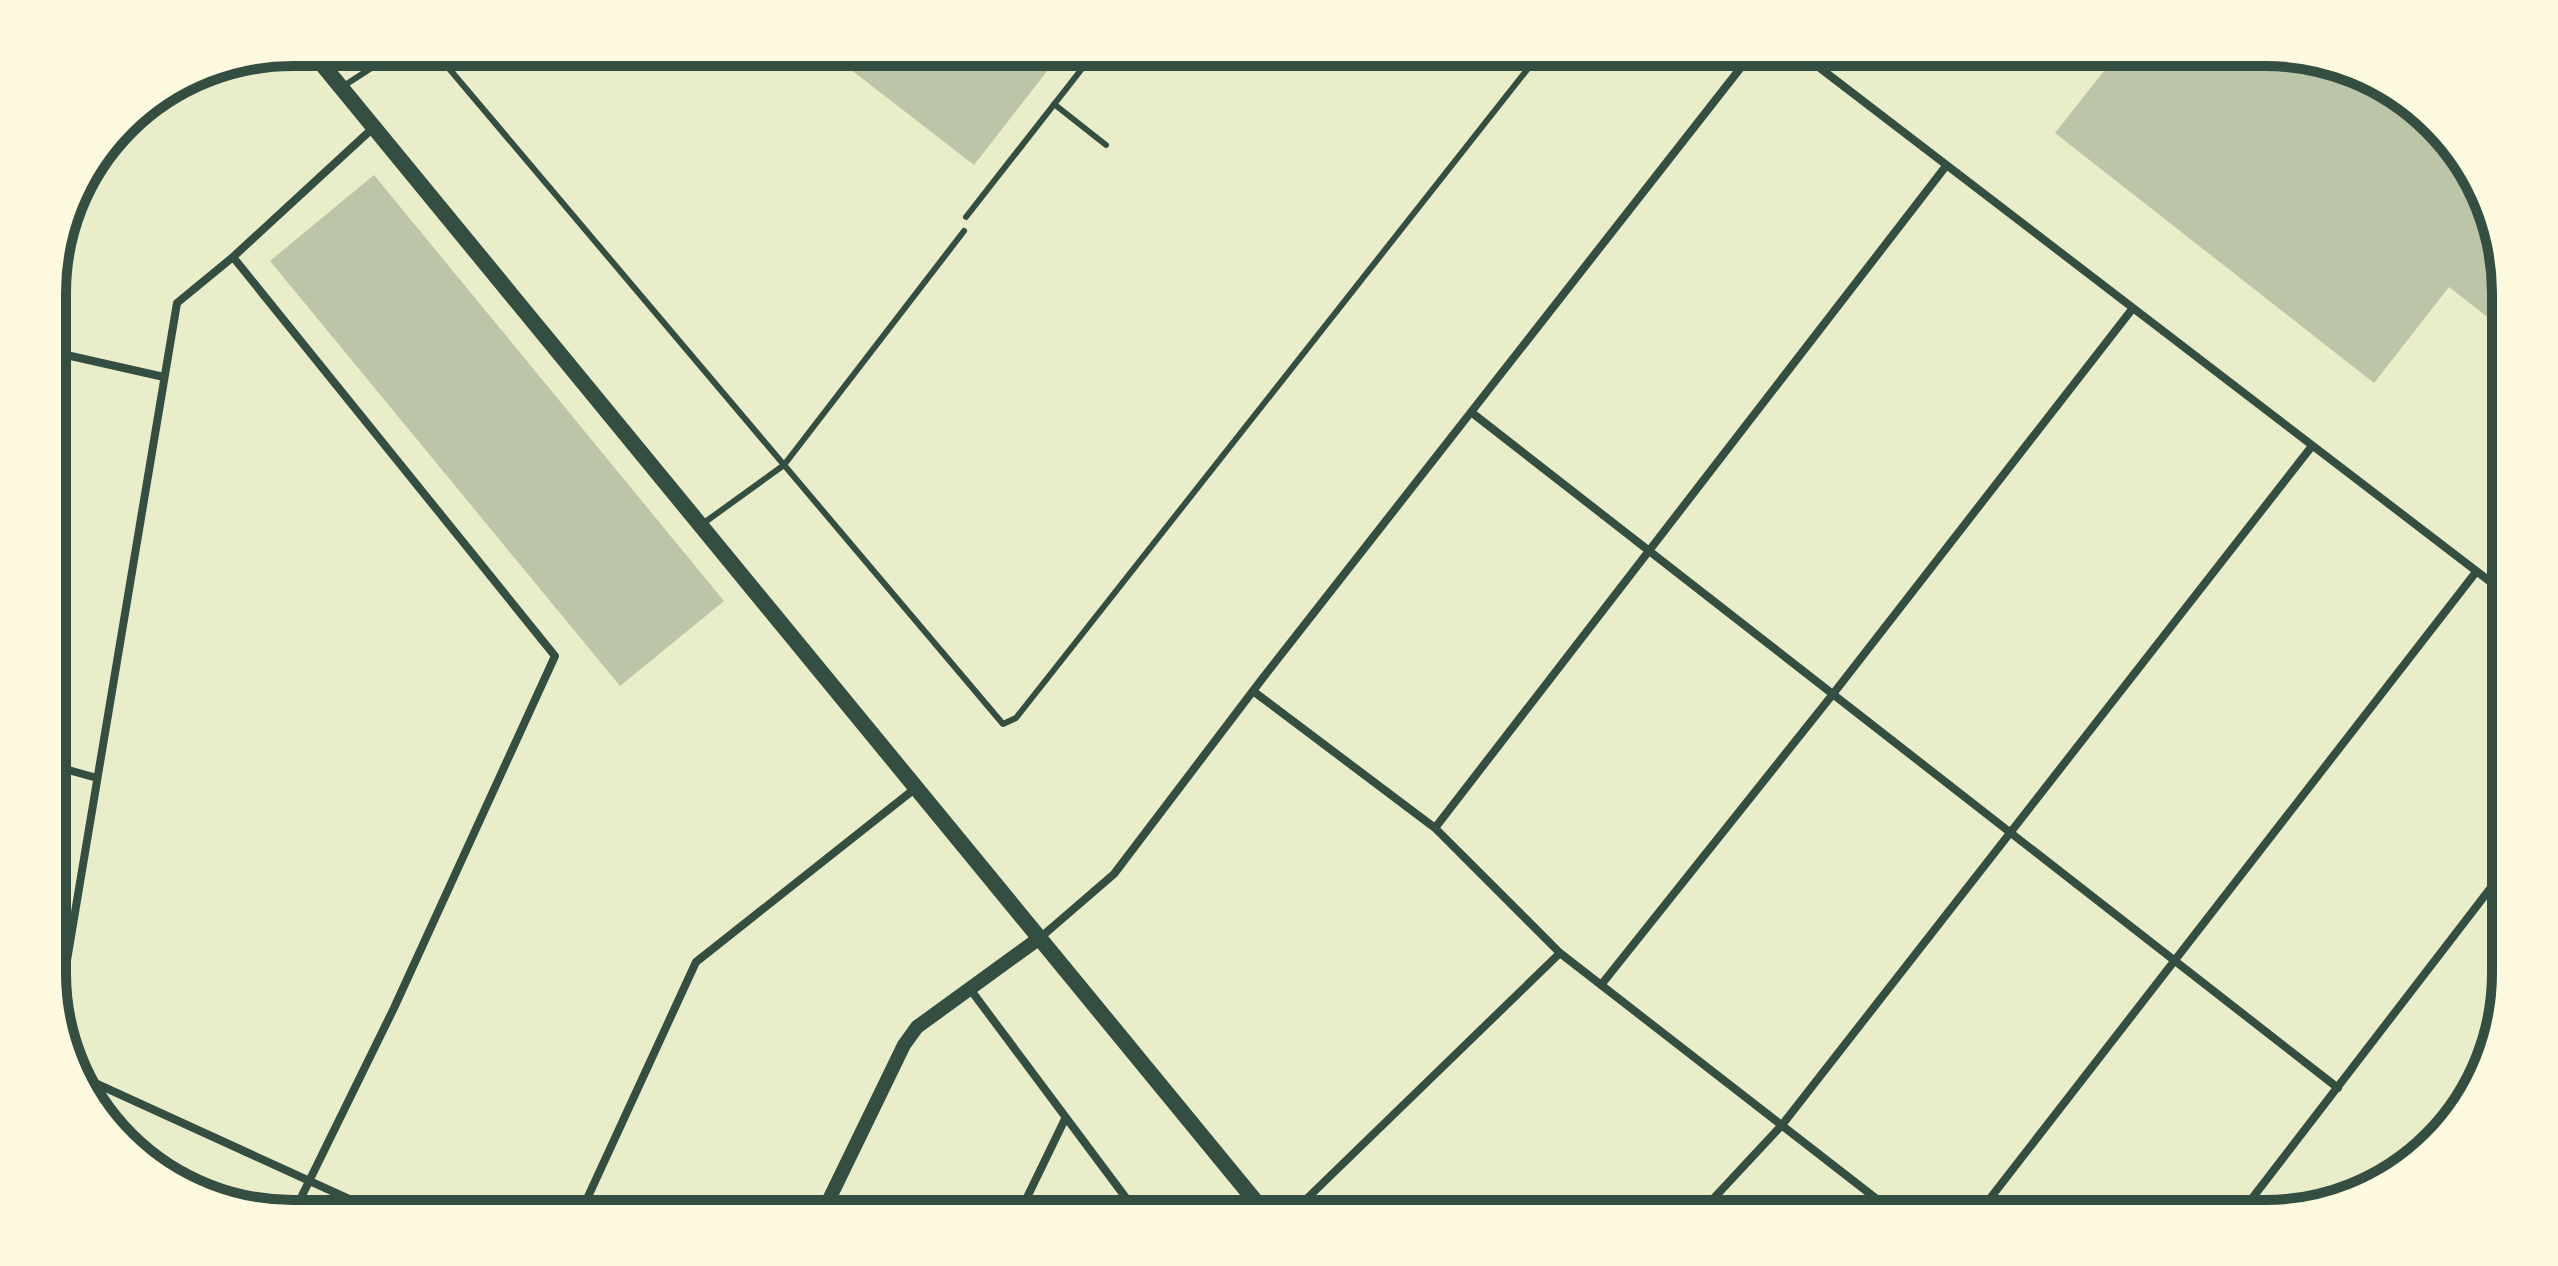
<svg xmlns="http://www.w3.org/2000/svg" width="2558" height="1266" viewBox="0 0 2558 1266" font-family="'Work Sans',sans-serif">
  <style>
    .building { fill: #bcc5a7 }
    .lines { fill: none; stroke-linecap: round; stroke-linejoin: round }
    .service { stroke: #344e41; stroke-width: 6 }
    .minor { stroke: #344e41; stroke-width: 8 }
    .tertiary { stroke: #344e41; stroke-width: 14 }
    .secondary { stroke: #344e41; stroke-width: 16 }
    .rim { fill: none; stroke: #344e41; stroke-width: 10 }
  </style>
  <rect width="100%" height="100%" fill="#e9edc9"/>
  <path class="building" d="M 828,52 L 1062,52 L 974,165 Z
    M 2119,52 L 2265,52 L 2371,77 L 2465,159 L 2504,262 L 2504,330 L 2449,287 L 2374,383 L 2055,133 Z
    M 374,175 L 724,601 L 620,686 L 270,261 Z"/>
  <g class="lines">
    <path class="service" d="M 435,52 L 1003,724 L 1016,718 L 1541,52
      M 342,87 L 396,52
      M 1054,104 L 1106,145
      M 966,217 L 1095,52
      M 701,525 L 784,465 L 964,231"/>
    <path class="minor" d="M 1799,52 L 2505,593
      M 233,257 L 555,656 L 394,1008 L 293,1214
      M 53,352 L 164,377
      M 1471,412 L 2338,1088
      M 1253,691 L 1435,828 L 1560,953 L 1896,1214
      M 54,766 L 97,778
      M 1435,828 L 1946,166
      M 1041,937 L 1114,874 L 1262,679 L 1753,52
      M 1601,985 L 1833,694 L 2133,308
      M 970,989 L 1138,1214
      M 58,1014 L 177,303 L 233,257 L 373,128
      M 84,1078 L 382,1214
      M 580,1214 L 696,962 L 917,787
      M 1019,1214 L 1065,1119
      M 1291,1214 L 1560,953
      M 1699,1214 L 1782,1125 L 2312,446
      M 1978,1214 L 2476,572
      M 2240,1214 L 2506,868"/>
    <path class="tertiary" d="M 822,1214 L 904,1045 L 917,1027 L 1041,937"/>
    <path class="secondary" d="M 312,52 L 1266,1214"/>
  </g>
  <path d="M0 0H2558V1266H0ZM293 66H2265A227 227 0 0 1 2492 293V973A227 227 0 0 1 2265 1200H293A227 227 0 0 1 66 973V293A227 227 0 0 1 293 66Z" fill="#fefae0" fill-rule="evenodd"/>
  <path class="rim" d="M293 66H2265A227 227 0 0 1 2492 293V973A227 227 0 0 1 2265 1200H293A227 227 0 0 1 66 973V293A227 227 0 0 1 293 66Z"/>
</svg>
